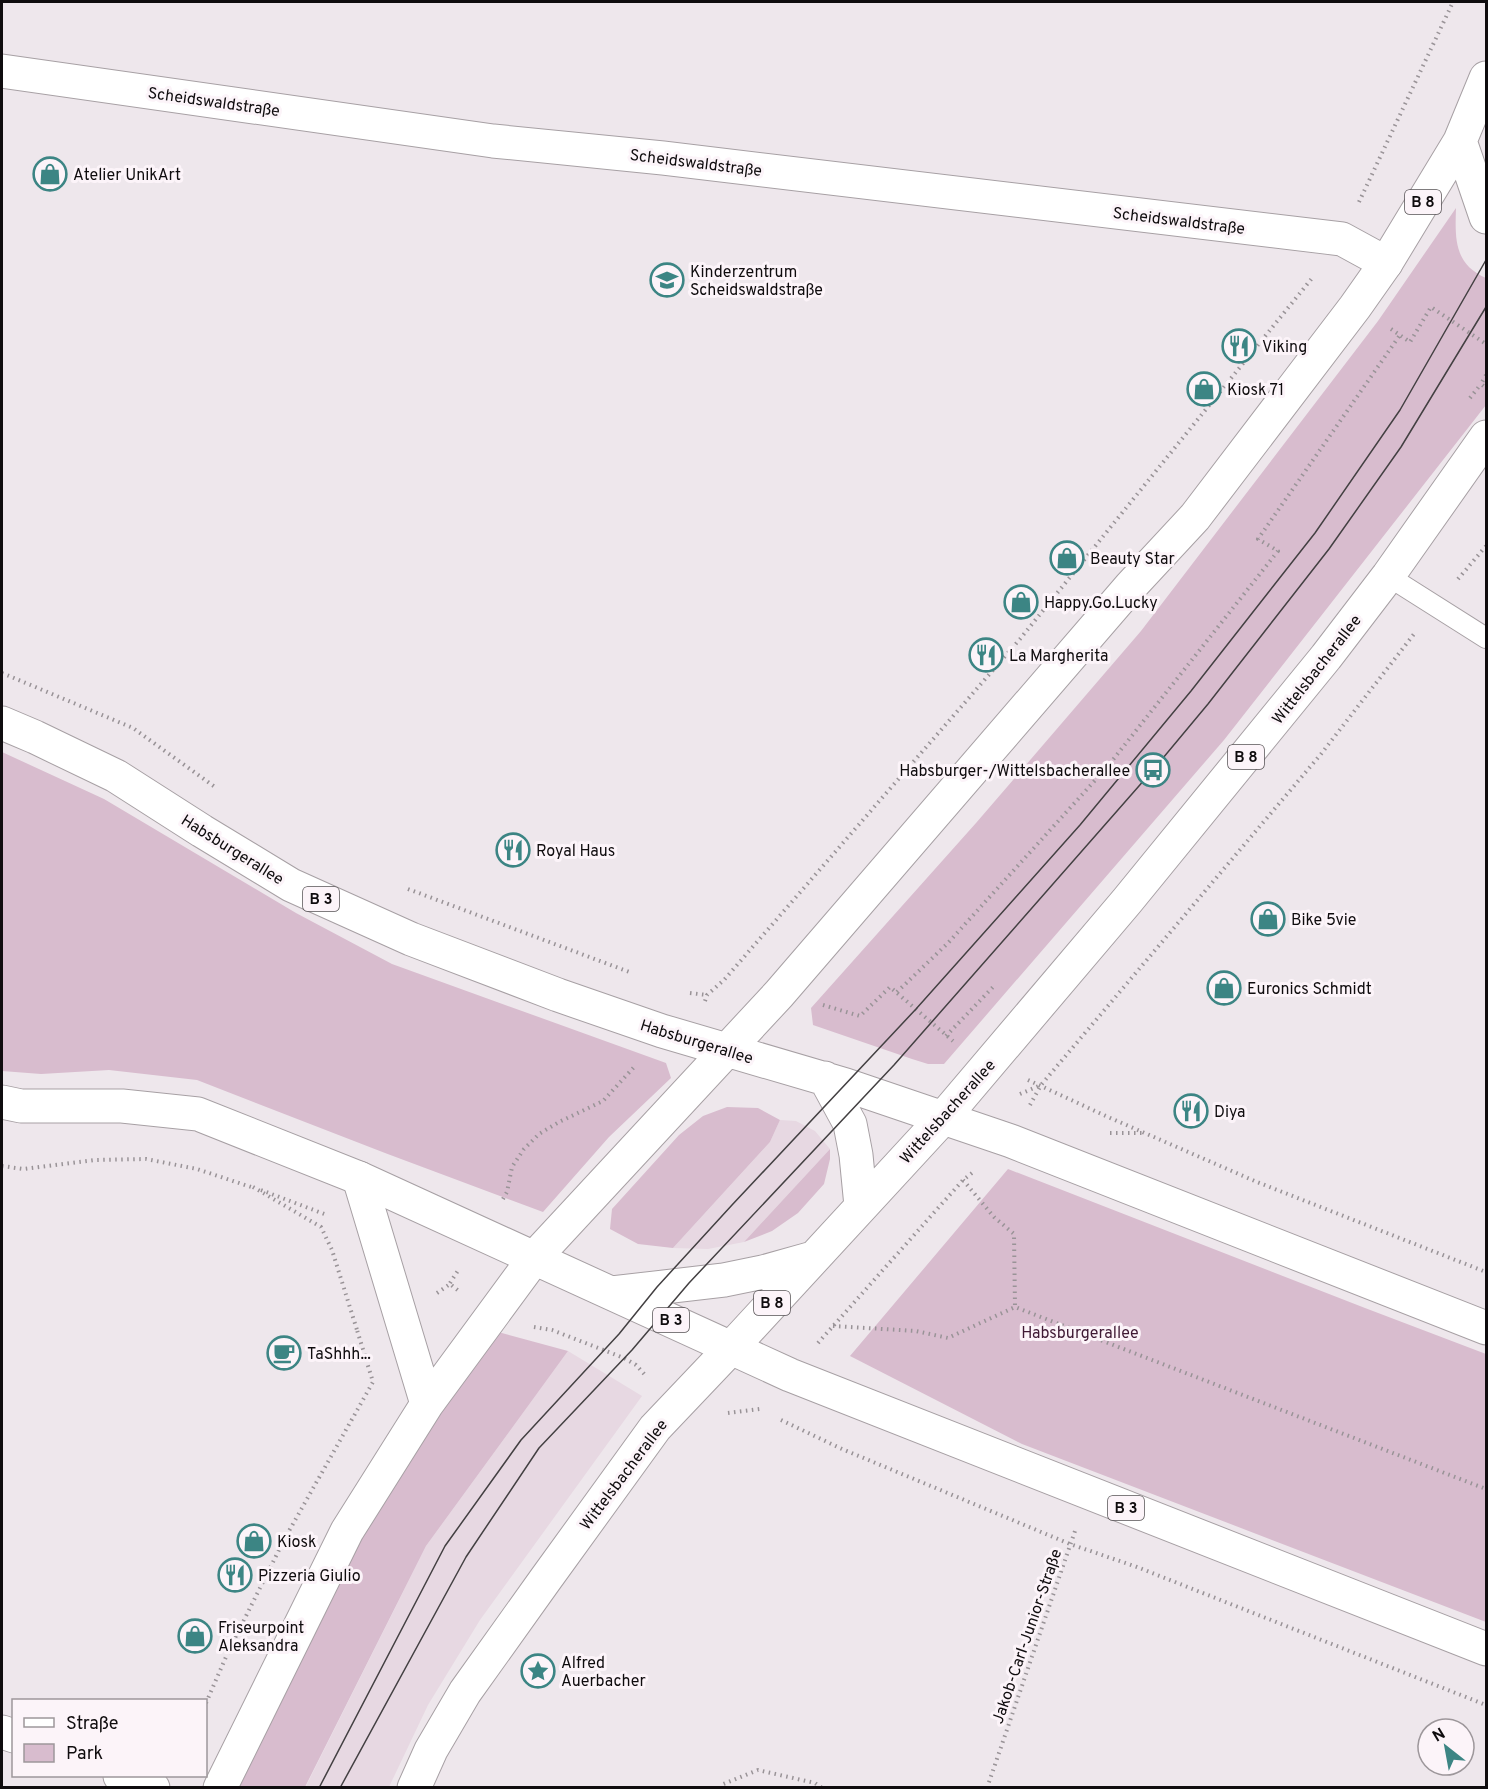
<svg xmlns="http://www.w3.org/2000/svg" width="1488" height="1789" viewBox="0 0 1488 1789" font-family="Overpass,sans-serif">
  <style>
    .built { fill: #e7d8e2 }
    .green { fill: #d8bcce }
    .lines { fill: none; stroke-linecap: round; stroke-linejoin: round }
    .service-casing { stroke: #a7a0a4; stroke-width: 22 }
    .minor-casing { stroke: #a7a0a4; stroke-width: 35 }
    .primary-casing { stroke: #a7a0a4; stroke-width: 35 }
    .path { stroke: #999397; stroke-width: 4; stroke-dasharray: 1.5 4.5; stroke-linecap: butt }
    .service { stroke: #fff; stroke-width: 20 }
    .minor { stroke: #fff; stroke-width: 33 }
    .primary { stroke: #fff; stroke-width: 33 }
    .tram { stroke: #434042; stroke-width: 1.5 }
    .labels { text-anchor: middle; stroke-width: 6; stroke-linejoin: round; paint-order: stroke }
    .shield { fill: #fcf4f9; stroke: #565254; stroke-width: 1.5 }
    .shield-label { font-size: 15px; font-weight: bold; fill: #0f0c0e }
    .street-label { font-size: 16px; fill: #0f0c0e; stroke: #fcf4f9 }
    .poi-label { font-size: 16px; fill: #0f0c0e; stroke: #fcf4f9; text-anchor: start }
    .park-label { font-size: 16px; fill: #3f1934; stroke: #fcf4f9 }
  </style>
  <rect width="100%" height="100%" fill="#eee7ec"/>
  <path class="built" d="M 780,1120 L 796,1121 L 815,1131 L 830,1149 L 744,1242 L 708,1249 L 673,1248 L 770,1142 Z
    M 568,1351 L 642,1396 L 480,1620 L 428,1705 L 389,1787 L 305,1788 L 426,1546 Z"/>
  <path class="green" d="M 1456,208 C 1455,239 1454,264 1486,278 L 1486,405 L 1224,740 L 944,1064 L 928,1064 L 912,1059 L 813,1025 L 811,1008 L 976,823 L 1141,631 L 1378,321 Z
    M 2,752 L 104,799 L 296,913 L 392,964 L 666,1063 L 671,1078 L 609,1137 L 543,1212 L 385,1153 L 197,1080 L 109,1070 L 41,1074 L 2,1071 Z
    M 727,1107 L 758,1108 L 780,1120 L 770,1142 L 673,1248 L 638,1244 L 610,1229 L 612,1209 L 679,1135 L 703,1116 Z
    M 830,1149 L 830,1159 L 824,1184 L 798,1213 L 772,1231 L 744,1242 Z
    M 1008,1169 L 1365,1308 L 1486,1354 L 1486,1622 L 1022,1444 L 850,1356 Z
    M 491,1330 L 568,1351 L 426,1546 L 305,1787 L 239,1788 L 359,1536 Z"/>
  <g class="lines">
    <g class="service-casing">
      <path id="service" d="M 1388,576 L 1486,638"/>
    </g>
    <g class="minor-casing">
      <path id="minor" d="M 2,71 L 493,141 L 663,158 L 1342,239 L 1386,263
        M 359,1178 L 427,1404
        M 2,1732 L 14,1736
        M 120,1776 L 153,1788
        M 220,1788 L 347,1531 L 427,1404 L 535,1257
        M 414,1788 L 431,1750 L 465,1692 L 545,1580 L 655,1428 L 731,1348"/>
    </g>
    <g class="primary-casing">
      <path id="primary" d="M 1460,141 L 1486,217
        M 2,723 L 35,737 L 116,776 L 202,831 L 291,885 L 411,939 L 558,995 L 662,1031 L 846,1085 L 1011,1141 L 1486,1328
        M 825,1078 L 850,1124 L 856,1155 L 861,1206
        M 2,1102 L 21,1106 L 122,1106 L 198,1114 L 359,1178 L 790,1375 L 1486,1649
        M 535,1257 L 779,994 L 1130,587 L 1195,517 L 1355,307 L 1386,263 L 1460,141 L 1486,78
        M 612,1293 L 724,1280 L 763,1272 L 813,1258
        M 731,1348 L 943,1118 L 1127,901 L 1326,657 L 1388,576 L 1486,437"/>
    </g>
    <path class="path" d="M 1359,202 L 1453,2
      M 1391,329 L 1410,342 L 1431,307 L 1486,344
      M 1486,375 L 1481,384 L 1486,388
      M 1470,398 L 1481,384
      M 1458,579 L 1486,546
      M 2,673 L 133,728 L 215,787
      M 408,889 L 632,973
      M 897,992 L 948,943 L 1108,766 L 1278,551 L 1258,539 L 1400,335
      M 690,993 L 707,995
      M 705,1001 L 707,995 L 724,980 L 1020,639 L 1313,277
      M 823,1005 L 860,1016 L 890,987 L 953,1041
      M 946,1036 L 993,987
      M 1028,1080 L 1108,1117 L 1257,1182 L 1486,1272
      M 1020,1094 L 1041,1085
      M 1030,1105 L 1041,1085 L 1321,754 L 1414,634
      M 1110,1133 L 1142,1133
      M 2,1166 L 23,1169 L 95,1160 L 146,1159 L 197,1169 L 254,1188
      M 963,1180 L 994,1217 L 1014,1234 L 1015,1307 L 1486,1489
      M 253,1187 L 321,1227 L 332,1250 L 357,1330 L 360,1329
      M 261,1190 L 327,1215
      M 503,1199 L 507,1192 L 512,1167 L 524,1149 L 539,1134 L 559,1122 L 603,1101 L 635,1066
      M 450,1283 L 459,1269
      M 437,1293 L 450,1284 L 460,1292
      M 833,1326 L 916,1331 L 948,1338 L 1015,1307
      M 534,1327 L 552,1330 L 624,1358 L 636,1365 L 646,1376
      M 818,1343 L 963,1180 L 972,1173
      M 728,1413 L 760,1409 L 762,1407
      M 781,1420 L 842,1449 L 1070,1544 L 1137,1567 L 1486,1705
      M 206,1703 L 229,1650 L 285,1538 L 373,1382 L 357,1330
      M 720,1788 L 721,1785 L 758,1770 L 815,1783 L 822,1788
      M 987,1788 L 1075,1531"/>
    <use href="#service" class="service"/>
    <use href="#minor" class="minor"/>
    <use href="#primary" class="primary"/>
    <path class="tram" d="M 319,1788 L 445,1546 L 521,1440 L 619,1334 L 657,1287 L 732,1205 L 916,1009 L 1080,825 L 1191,691 L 1315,533 L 1400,410 L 1486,260
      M 340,1788 L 466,1557 L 539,1448 L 632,1350 L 689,1283 L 894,1065 L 1153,770 L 1208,704 L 1329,549 L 1401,447 L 1486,307"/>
  </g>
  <defs>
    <g id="shop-ring" transform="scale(1.725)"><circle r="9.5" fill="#fcf4f9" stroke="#3c8584" stroke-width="1.5"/><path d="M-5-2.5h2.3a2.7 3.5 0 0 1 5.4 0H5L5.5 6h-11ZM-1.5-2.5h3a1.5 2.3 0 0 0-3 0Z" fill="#3c8584"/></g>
    <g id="school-ring" transform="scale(1.725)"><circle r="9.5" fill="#fcf4f9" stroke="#3c8584" stroke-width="1.5"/><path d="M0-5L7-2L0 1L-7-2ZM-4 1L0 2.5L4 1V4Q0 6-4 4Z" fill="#3c8584"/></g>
    <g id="restaurant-ring" transform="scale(1.725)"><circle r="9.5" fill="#fcf4f9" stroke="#3c8584" stroke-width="1.5"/><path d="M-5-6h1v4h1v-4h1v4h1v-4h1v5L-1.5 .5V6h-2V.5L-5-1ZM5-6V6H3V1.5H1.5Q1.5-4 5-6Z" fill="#3c8584"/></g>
    <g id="bus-ring" transform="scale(1.725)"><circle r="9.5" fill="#fcf4f9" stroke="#3c8584" stroke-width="1.5"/><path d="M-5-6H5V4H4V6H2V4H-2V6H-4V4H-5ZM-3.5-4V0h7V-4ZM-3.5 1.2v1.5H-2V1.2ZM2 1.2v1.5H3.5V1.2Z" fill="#3c8584"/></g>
    <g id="cafe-ring" transform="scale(1.725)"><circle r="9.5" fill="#fcf4f9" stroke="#3c8584" stroke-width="1.5"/><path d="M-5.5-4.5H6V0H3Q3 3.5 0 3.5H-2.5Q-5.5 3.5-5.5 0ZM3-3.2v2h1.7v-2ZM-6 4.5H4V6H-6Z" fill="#3c8584"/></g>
    <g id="sight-ring" transform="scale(1.725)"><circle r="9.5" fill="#fcf4f9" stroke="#3c8584" stroke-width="1.5"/><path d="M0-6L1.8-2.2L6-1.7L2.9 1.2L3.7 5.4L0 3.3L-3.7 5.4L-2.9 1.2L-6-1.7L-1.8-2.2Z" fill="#3c8584"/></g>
  </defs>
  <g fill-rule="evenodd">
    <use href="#shop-ring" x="50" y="174"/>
    <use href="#school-ring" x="667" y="280"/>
    <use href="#restaurant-ring" x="1239" y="346"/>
    <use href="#shop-ring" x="1204" y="389"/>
    <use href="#shop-ring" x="1067" y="558"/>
    <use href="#shop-ring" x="1021" y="602"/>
    <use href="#restaurant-ring" x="986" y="655"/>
    <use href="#bus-ring" x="1153" y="770"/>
    <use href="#restaurant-ring" x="513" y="850"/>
    <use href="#shop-ring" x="1268" y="919"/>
    <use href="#shop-ring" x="1224" y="988"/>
    <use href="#restaurant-ring" x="1191" y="1111"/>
    <use href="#cafe-ring" x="284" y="1353"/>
    <use href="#shop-ring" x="254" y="1541"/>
    <use href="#restaurant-ring" x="235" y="1575"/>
    <use href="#shop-ring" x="195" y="1636"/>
    <use href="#sight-ring" x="538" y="1671"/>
  </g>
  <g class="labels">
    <g class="shield">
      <rect x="1405" y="190" width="36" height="24" rx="4.5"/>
      <rect x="1228" y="745" width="36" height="24" rx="4.5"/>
      <rect x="303" y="887" width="36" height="24" rx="4.5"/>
      <rect x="754" y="1291" width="36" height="24" rx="4.5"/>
      <rect x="653" y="1308" width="36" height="24" rx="4.5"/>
      <rect x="1108" y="1496" width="36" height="24" rx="4.5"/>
    </g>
    <g class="shield-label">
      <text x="1423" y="207">B 8</text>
      <text x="1246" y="762">B 8</text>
      <text x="321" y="904">B 3</text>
      <text x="772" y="1308">B 8</text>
      <text x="671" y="1325">B 3</text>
      <text x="1126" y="1513">B 3</text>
    </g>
    <g class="street-label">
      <text transform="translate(214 101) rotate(8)" y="6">Scheidswaldstraße</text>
      <text transform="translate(696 162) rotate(7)" y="6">Scheidswaldstraße</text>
      <text transform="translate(1179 220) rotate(7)" y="6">Scheidswaldstraße</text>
      <text transform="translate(1316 669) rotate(-52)" y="6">Wittelsbacherallee</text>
      <text transform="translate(233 849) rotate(32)" y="6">Habsburgerallee</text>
      <text transform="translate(697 1041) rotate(17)" y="6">Habsburgerallee</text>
      <text transform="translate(947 1111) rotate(-48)" y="6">Wittelsbacherallee</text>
      <text transform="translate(623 1474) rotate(-53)" y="6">Wittelsbacherallee</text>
      <text transform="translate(1026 1636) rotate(-71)" y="6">Jakob-Carl-Junior-Straße</text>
    </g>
    <g class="poi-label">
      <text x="73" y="180">Atelier UnikArt</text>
      <text x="690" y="277">Kinderzentrum<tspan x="690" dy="18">Scheidswaldstraße</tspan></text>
      <text x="1262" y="352">Viking</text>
      <text x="1227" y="395">Kiosk 71</text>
      <text x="1090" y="564">Beauty Star</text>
      <text x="1044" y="608">Happy.Go.Lucky</text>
      <text x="1009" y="661">La Margherita</text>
      <text x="1130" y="776" text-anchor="end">Habsburger-/Wittelsbacherallee</text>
      <text x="536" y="856">Royal Haus</text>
      <text x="1291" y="925">Bike 5vie</text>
      <text x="1247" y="994">Euronics Schmidt</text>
      <text x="1214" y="1117">Diya</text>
      <text x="307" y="1359">TaShhh...</text>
      <text x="277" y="1547">Kiosk</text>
      <text x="258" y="1581">Pizzeria Giulio</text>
      <text x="218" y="1633">Friseurpoint<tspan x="218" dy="18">Aleksandra</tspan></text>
      <text x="561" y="1668">Alfred<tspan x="561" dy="18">Auerbacher</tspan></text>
    </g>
    <g class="park-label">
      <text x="1080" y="1338">Habsburgerallee</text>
    </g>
  </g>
  <rect width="1488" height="1789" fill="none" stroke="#0f0c0e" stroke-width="6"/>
  <rect x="12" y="1699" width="195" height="78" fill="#fcf4f9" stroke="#9d979b" stroke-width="1.5"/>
  <rect x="24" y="1718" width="30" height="9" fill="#ffffff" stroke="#9d979b" stroke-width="1.5"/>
  <text x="66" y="1729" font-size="18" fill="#0f0c0e">Straße</text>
  <rect x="24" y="1744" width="30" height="18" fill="#d8bcce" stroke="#9d979b" stroke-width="1.5"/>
  <text x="66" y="1759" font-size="18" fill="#0f0c0e">Park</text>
  <g transform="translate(1446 1747) rotate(329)"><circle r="28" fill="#fcf4f9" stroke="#9d979b" stroke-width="1.5"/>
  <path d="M0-4.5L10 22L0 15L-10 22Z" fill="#3c8584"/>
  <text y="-9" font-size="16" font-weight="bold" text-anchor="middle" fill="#0f0c0e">N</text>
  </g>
</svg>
